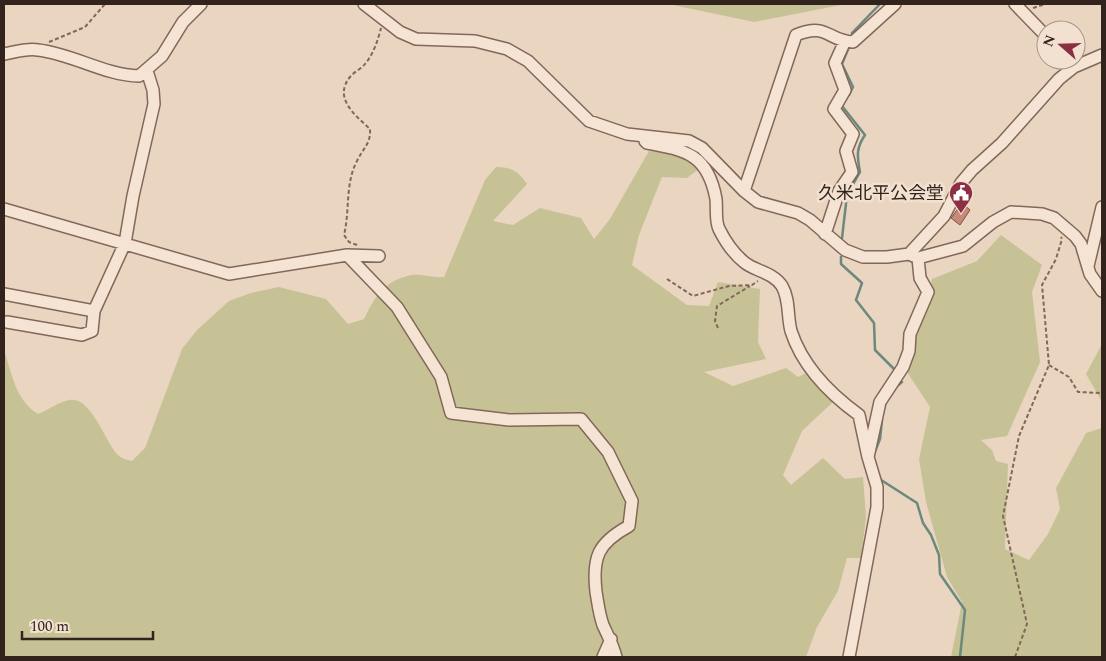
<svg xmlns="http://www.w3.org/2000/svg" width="1106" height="661" viewBox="0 0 1106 661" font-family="Spectral,'Noto Sans JP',serif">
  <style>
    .green { fill: #c7c296 }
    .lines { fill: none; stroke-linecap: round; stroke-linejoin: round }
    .stream { stroke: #6b897c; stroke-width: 2.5 }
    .building { fill: #c58a7a; stroke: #7f4e42 }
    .minor-casing { stroke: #82675a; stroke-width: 14 }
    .path { stroke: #82675a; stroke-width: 2; stroke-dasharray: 4 2.5; stroke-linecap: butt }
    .minor { stroke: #f5e4d3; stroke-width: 11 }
    .labels { text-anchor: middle; stroke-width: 5; stroke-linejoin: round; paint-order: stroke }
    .poi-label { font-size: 18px; fill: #32231d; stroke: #f2e1d0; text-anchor: end }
  </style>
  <rect width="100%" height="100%" fill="#ead5c1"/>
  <path class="green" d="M 668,4 L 846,4 L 754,22 Z
    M 649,151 C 671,152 684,152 700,168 L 687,178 L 662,177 L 639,235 L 632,265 L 687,305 L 709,306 L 718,282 L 760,289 L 758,342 L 766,359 L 704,372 L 733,386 L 786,368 L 798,377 L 810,371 L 833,402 L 802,431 L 783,475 L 791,485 L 823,458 L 845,479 L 863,477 L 866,517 L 861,558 L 847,558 L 838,591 L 817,627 L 806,657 L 4,657 L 4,350 C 12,373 15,400 38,414 C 48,410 59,402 69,400 C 91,395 105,442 118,455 C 121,458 127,460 132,461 L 145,448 L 182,349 L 197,330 L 229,301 L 251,293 L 279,287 L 326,299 L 348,324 L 364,319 C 375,296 385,280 412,275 C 422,274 434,278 444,277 L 485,180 L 496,167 C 511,167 518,171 527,184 L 493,221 L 513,225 L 540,208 L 581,218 L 594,239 L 610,219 Z
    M 1001,235 L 1042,265 L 1032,292 L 1040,362 L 1007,436 L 981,440 L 992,450 L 996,461 L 1008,464 L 1005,549 L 1029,560 L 1048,534 L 1060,509 L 1056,488 L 1086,433 L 1102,428 L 1102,657 L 951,657 L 962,602 L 947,577 L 926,502 L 919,459 L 930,407 L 907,372 C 914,340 926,311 932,279 L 977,261 Z
    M 1102,344 L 1102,402 L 1086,374 Z"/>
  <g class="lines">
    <path class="stream" d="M 852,33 L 880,4
      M 849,95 L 853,87 L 842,64 L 849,47
      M 842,106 L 865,135 C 856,148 857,156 860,172 L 847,195 L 842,238
      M 841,257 L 841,264 L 862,283 L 856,300 L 874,323 L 875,350 L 895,370
      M 896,387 L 902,382
      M 874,454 L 880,439 L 882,420
      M 878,478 L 917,503 L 923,523 L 931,535 L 939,555 L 940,574 L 965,610 L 960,657"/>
  </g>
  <path class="building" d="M 962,203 L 970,210 L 960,225 L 951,218 Z"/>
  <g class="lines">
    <g class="minor-casing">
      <path id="minor" d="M 364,4 L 400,32 L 416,39 L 475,41 L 507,49 L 528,61 L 589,121 L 627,134 L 689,141 L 702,148 L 744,191 L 758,202 L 798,213 L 810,220 L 845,250 L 863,257 L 887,257 L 909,254 L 918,258 L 963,246 L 993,222 L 1011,212 L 1042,214 L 1054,218 L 1075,236 L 1081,244 L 1090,274 L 1102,291
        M 1015,4 L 1046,36
        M 4,54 C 15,52 27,48 38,50 C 73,54 104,75 139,76 L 162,56 L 183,22 L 201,4
        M 645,141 L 647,143 C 687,150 708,155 716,199 C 717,208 715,221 719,229 C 725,241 734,254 744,262 C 754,271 773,272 782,286 C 790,300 787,316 791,331 C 802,365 830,394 859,415 L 868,457
        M 744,191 L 796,35 C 828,22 827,41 853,42 L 895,4
        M 4,209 L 229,274 L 347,255 L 379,256
        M 825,234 L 839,191 L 852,172 L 846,151 L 853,134 L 834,109 L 845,90 L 835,63 L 845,41
        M 909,254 L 944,216 L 961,183 L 972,170 L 1002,143 L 1059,79 L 1074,67 L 1102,55
        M 347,255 L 397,307 L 441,377 L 451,413 L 509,420 L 581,419 L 608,452 L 632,501 L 629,526 C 598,543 592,557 596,592 C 598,603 599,614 603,625 C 608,636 613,645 616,657
        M 1088,266 L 1102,207
        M 4,294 L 94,311 L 125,243 L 133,196 L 154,104 L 153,90 L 147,71
        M 7,322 L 82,335 L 92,331 L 94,311
        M 603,657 L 611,639
        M 849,657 L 877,507 L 877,487 L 868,457 L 880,402 L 903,367 L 909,351 L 910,334 L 928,292 L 920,278 L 918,258"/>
    </g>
    <path class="path" d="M 1033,8 L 1046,4
      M 49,42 L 85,27 L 105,4
      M 357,245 L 349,242 L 344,235 C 350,211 345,183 357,161 C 363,148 371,144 370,129 C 355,115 333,98 350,77 C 354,72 361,69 365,64 C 373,55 378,40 381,28
      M 667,279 L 693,296 L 729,286 L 752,285 L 758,281
      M 718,328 L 715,321 L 717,306 L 750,286
      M 1049,365 L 1069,377 L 1078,392 L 1102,393
      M 1015,657 L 1027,624 L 1003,516 L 1019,436 L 1049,365 L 1042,285 L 1056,259 L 1062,239 L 1061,237"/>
    <use href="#minor" class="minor"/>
  </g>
  <defs>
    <g id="civic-pin" transform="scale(1.25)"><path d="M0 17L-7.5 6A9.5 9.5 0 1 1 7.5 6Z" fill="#8c2f42" stroke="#f2e1d0"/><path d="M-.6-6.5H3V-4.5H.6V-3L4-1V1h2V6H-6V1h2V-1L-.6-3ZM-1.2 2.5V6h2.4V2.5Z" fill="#fff"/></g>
  </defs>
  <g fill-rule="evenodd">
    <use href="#civic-pin" x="961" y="193"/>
  </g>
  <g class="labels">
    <g class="poi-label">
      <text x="944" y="199">久米北平公会堂</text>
    </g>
  </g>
  <rect width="1106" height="661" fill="none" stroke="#32231d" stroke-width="10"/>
  <g transform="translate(1061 45) rotate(290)"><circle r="24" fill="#f2e1d0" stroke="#a59588"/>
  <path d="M0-4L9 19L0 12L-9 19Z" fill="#8c2f42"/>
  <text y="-8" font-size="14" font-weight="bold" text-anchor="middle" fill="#32231d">N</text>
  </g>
  <path d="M22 631v8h131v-8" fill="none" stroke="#32231d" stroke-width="2.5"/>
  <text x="30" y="631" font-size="15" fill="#32231d" stroke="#f2e1d0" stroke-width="4" paint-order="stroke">100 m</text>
</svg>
